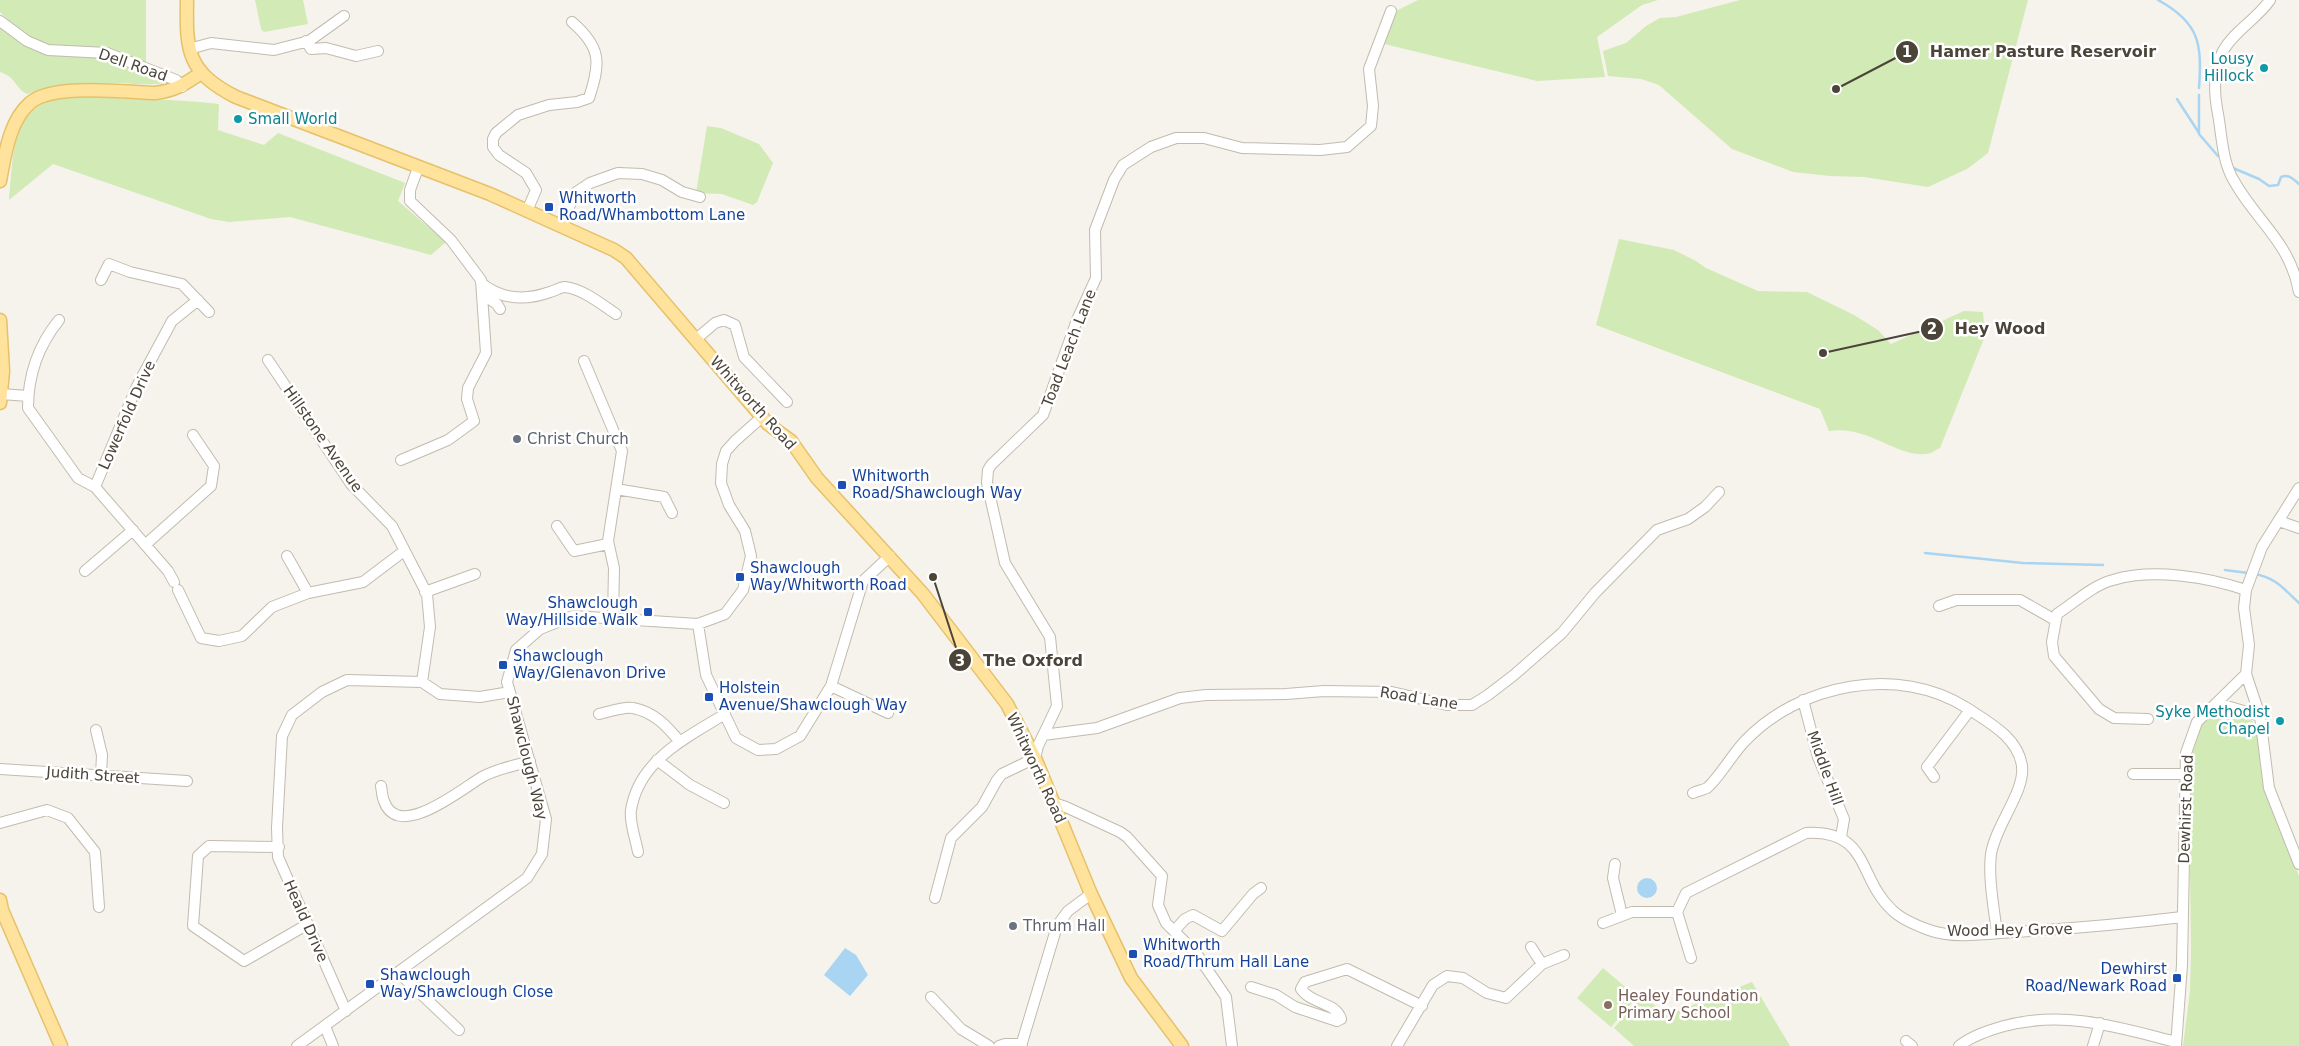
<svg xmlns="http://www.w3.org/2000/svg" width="2299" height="1046" viewBox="0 0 2299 1046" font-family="'DejaVu Sans',sans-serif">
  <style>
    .green { fill: #d2eab5 }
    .water { fill: #a9d4f2 }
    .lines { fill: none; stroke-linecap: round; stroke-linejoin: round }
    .stream { stroke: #a9d4f2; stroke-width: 2.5 }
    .minor-casing { stroke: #c2bbae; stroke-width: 12 }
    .major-casing { stroke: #e6c16a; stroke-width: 15 }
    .minor { stroke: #fff; stroke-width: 10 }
    .major { stroke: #ffe39c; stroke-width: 12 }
    .culture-dot { fill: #0f9aa8; stroke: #fff; stroke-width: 2 }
    .transit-dot { fill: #1a4fb4; stroke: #fff; stroke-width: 2 }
    .worship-dot { fill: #6b7280; stroke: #fff; stroke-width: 2 }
    .education-dot { fill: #8d6e63; stroke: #fff; stroke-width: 2 }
    .labels { text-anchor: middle; stroke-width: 5; stroke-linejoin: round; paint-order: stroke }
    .culture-label { font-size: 15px; fill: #0d838f; stroke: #fff; text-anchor: end }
    .street-label { font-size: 15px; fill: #4b4439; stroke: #fff }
    .transit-label { font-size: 15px; fill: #164399; stroke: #fff; text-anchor: start }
    .worship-label { font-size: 15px; fill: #5b616d; stroke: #fff; text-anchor: start }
    .education-label { font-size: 15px; fill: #785e54; stroke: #fff; text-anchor: start }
    .leader { fill: none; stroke: #4b4439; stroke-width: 2 }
    .callout-dot { fill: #4b4439; stroke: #fff; stroke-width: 2 }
    .mark-label { font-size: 15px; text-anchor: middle; font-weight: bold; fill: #fff }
    .callout-label { font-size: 16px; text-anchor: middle; font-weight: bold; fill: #4b4439; stroke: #fff; stroke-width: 5; stroke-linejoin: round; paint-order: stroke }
  </style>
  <rect width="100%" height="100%" fill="#f6f3ec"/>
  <path class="green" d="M 0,0 L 146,0 L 146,66 L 52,47 L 20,32 L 0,12 Z
    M 255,0 L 303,0 L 308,24 L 264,32 L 261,29 Z
    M 1418,0 L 1658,0 L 1642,5 L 1597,37 L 1605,77 L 1537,81 L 1380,43 L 1392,13 Z
    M 1740,0 L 2028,0 L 1988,153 L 1967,169 L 1928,187 L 1864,177 L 1830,176 L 1793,172 L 1732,149 L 1659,85 L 1641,79 L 1608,76 L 1603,51 L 1626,43 L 1646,26 L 1660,18 L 1676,17 Z
    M 0,24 L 44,52 L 69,57 L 99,56 L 169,82 C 154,86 139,84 123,83 C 90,83 59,82 27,94 C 15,88 16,77 0,72 Z
    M 65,96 C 116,99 168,98 219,104 L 218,130 L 264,145 L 278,133 L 405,183 L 398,201 L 446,242 L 431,255 L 290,217 L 229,222 L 211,219 L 53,164 L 9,200 C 14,154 9,107 65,96 Z
    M 707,126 L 721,128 L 759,144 L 773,163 L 757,202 L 753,205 L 722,194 L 696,193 Z
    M 1619,239 L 1674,250 L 1696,261 L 1706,268 L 1758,291 L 1807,292 L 1854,315 L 1878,330 L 1891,344 L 1964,311 L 1983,312 L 1985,336 L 1940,448 C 1935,450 1931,454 1926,454 C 1896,457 1868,425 1829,431 L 1820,409 L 1596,325 Z
    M 2224,710 C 2244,715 2251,714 2260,734 L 2288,848 L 2299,876 L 2299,1046 L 2183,1046 L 2190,991 L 2191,952 L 2189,790 L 2192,755 L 2200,725 L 2206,717 Z
    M 1603,968 L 1637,997 L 1611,1027 L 1577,998 Z
    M 1752,982 L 1790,1046 L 1634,1046 L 1614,1028 L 1642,995 L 1667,1015 Z"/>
  <path class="water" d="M1637 888a10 10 0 1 1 20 0a10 10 0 1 1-20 0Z
    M 845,948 L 856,955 L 868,975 L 850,996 L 824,975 Z"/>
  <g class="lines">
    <path class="stream" d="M 2158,0 C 2200,23 2202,44 2199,88
      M 2199,95 L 2199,134 L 2218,156
      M 2177,99 L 2199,133
      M 2233,168 L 2259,179 L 2269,186 L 2278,185 L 2281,177 C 2289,174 2293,179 2299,184
      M 1925,553 L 2023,563 L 2103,565
      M 2225,570 L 2248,573
      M 2254,574 C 2275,577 2284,589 2299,603"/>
    <g class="minor-casing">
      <path id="minor" d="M 2270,0 C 2257,19 2234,31 2223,51 C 2213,70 2214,94 2218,114 C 2222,136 2222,161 2234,181 C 2257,222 2290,242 2299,292
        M 0,21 L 27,41 L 48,50 L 107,53 L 176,80 L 182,87
        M 306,41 L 311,49 L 326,48 L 356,56 L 378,51
        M 189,49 L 211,43 L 274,50 L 309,41 L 344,16
        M 527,211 L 536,190 L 526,173 L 499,155 L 493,147 L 493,139 L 496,133 L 518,115 L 549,105 L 577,102 L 589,98 C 601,62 601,47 572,22
        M 561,226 L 575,193 L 590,183 L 618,173 L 642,174 L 662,180 L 682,192 L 700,197
        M 101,280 L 109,264 L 130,272 L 182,284 L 209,312
        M 481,283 C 502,300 525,301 550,292 C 555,291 560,287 565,287 C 583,289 601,304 616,314
        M 482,294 L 497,304 L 500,309
        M 59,320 C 38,346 28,375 28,408 L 78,478 L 95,487 L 168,571 L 174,582
        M 696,339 L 715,323 L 724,320 L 735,325 L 744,357 L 787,402
        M 268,360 L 351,484 L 392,526 L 427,594 L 430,627 L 422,682
        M 584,361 L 622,451 L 608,541 L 614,568 L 613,618
        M 1,394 L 28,396
        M 401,460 L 448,440 L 474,421 L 467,399 L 468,388 L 486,353 L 481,280 L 451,240 L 410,201 L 410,190 L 418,168
        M 95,487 L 137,386 L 172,321 L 198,300
        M 616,489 L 664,497 L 672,513
        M 2279,521 L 2299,528
        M 557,526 L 574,551 L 608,544
        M 145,545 L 211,486 L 214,466 L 193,435
        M 287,556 L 308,593
        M 85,571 L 133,530
        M 178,590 L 201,638 L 219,641 L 242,636 L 272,607 L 308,593 L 363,582 L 404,551
        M 425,592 L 475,574
        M 1939,606 L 1956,600 L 2020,600 L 2055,620
        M 698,624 L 706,675 L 736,738 L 758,750 L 776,749 L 800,736 L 831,686 L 863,581 L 890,556
        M 2246,674 L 2260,716 L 2269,788 L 2299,864
        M 831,686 L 888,713
        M 1803,700 L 1818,757 L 1844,819 L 1841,837
        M 2217,703 L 2260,716
        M 599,714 C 609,712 624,706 633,708 C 654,712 667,726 680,742
        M 2148,719 L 2114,718 L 2099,709 L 2054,656 L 2052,642 L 2057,614 C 2074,603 2093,585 2113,580 C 2153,568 2207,577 2246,590
        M 96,730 L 102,755 L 101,775
        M 1043,735 L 1097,728 L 1180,698 L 1206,695 L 1286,694 L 1324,691 L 1392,692 L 1447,705 L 1472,705 L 1488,695 L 1514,675 L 1562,633 L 1595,593 L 1657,530 L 1688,519 L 1705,507 L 1719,492
        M 657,760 L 690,785 L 724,803
        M 0,769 L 187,781
        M 2133,774 L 2186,774
        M 1934,777 L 1927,767 L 1970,710
        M 381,786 C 382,791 382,797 384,801 C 398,842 463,788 482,777 C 496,769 514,766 530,761
        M 1693,793 C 1697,791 1703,790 1707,788 C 1719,778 1733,753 1745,741 C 1799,684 1899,664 1967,708 C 1988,722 2018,737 2022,766 C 2025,792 1996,824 1991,854 C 1988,877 1994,909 1997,933
        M 1054,803 L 1066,807 L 1120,832 L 1127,837 L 1162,876 L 1158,905 L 1166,923 L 1196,953 L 1226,997 L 1232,1046
        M 0,823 L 47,810 L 68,818 L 95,852 L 99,907
        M 279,847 L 209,846 L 198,856 L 193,926 L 244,961 L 308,924
        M 638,852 C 636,840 629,822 631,810 C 639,760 686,738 725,714
        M 1615,864 L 1613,878 L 1622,915
        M 935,898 L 951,838 L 982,807 L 997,780 L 1002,774 L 1035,758 L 1038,746 L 1057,706 L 1050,637 L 1005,563 L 987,483 L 988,470 L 991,465 L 1043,415 L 1077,320 L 1096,278 L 1095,230 L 1114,180 L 1123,165 L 1151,147 L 1176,138 L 1204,138 L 1242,148 L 1320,150 L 1347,147 L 1371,126 L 1373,106 L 1369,69 L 1391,11
        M 1603,923 L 1632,912 L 1677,912
        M 1174,931 L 1185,919 L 1193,915 L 1222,931 L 1253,894 L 1261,888
        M 1531,947 L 1542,964
        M 1691,958 L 1677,912 L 1686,893 L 1806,833 C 1870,830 1857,877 1892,910 C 1900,918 1918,926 1929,930 C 1953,939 1986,934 2012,932 C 2069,929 2125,924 2182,917
        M 399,973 L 459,1030
        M 1251,987 L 1276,995 L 1295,1007 L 1337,1021 L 1341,1019 C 1336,1002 1311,1004 1301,989 L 1305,982 L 1347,969 L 1422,1006
        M 931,997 L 961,1029 L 989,1046
        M 346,1011 L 278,857 L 277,828 L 282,736 L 292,715 L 322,692 L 347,680 L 422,682 L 440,694 L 480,697 L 510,692
        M 325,1026 L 333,1046
        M 1906,1041 L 1912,1046
        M 297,1046 L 527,878 L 542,854 L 546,819 L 507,682 L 516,650 L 540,629 L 573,616 L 698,624 L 725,614 L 743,590 L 751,556 L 745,531 L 729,505 L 721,483 L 722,464 L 726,451 L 735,441 L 762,417
        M 999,1046 L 1005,1044 L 1022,1044
        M 1021,1046 L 1057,926 L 1068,911 L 1091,894
        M 1397,1046 L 1433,985 L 1447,976 L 1463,978 L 1487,993 L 1506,998 L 1542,964 L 1564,955
        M 1959,1046 C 1972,1036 1987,1031 2004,1026 C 2065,1010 2117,1027 2176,1042
        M 2093,1046 L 2100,1023
        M 2176,1046 L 2182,965 L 2186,753 L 2197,722 L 2246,674 L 2249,645 L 2244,608 L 2246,590 L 2262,547 L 2299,488"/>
    </g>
    <g class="major-casing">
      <path id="major" d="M 187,0 C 186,51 187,72 236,97 L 490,194 L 614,250 L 626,258 L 768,424 L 791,441 L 817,478 L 923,594 L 1007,704 L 1035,758 L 1091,894 L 1131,978 L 1182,1046
        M 0,181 C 5,155 9,121 30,103 C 52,83 125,92 155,93 C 174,91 185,84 201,73
        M 0,320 L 3,371 L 0,403
        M 0,900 L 2,910 L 61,1046"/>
    </g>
    <use href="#minor" class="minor"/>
    <use href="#major" class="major"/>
  </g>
  <g class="culture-dot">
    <circle cx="2264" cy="68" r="5"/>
    <circle cx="238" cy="119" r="5"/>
    <circle cx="2280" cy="721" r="5"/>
  </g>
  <g class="transit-dot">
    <rect x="544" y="202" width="10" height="10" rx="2.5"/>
    <rect x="837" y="480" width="10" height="10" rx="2.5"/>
    <rect x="735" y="572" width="10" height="10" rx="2.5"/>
    <rect x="643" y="607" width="10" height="10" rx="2.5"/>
    <rect x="498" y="660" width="10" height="10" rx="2.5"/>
    <rect x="704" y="692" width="10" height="10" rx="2.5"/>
    <rect x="1128" y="949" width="10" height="10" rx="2.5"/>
    <rect x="2172" y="973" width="10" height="10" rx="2.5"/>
    <rect x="365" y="979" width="10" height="10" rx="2.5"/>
  </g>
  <g class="worship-dot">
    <circle cx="517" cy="439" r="5"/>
    <circle cx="1013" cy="926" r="5"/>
  </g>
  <circle class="education-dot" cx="1608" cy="1005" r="5"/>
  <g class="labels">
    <g class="culture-label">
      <text x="2254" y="64">Lousy<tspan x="2254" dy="17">Hillock</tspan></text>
      <text x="248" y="124" text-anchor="start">Small World</text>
      <text x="2270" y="717">Syke Methodist<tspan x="2270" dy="17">Chapel</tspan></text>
    </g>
    <g class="street-label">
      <text transform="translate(133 65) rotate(19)" y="5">Dell Road</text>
      <text transform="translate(1069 348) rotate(-69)" y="5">Toad Leach Lane</text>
      <text transform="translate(753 403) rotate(48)" y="5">Whitworth Road</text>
      <text transform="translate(127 415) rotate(-66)" y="5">Lowerfold Drive</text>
      <text transform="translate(323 439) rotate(55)" y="5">Hillstone Avenue</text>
      <text transform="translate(1419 698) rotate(9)" y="5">Road Lane</text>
      <text transform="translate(527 758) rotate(76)" y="5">Shawclough Way</text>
      <text transform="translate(1036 768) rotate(65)" y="5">Whitworth Road</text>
      <text transform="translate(1825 768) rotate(70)" y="5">Middle Hill</text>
      <text transform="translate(93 775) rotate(4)" y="5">Judith Street</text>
      <text transform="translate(2186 809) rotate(-88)" y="5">Dewhirst Road</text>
      <text transform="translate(306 921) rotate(66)" y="5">Heald Drive</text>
      <text transform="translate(2010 930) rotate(-1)" y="5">Wood Hey Grove</text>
    </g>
    <g class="transit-label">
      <text x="559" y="203">Whitworth<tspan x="559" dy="17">Road/Whambottom Lane</tspan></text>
      <text x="852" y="481">Whitworth<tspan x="852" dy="17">Road/Shawclough Way</tspan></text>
      <text x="750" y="573">Shawclough<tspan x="750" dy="17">Way/Whitworth Road</tspan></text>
      <text x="638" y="608" text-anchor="end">Shawclough<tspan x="638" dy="17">Way/Hillside Walk</tspan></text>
      <text x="513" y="661">Shawclough<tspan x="513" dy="17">Way/Glenavon Drive</tspan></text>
      <text x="719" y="693">Holstein<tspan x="719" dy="17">Avenue/Shawclough Way</tspan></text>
      <text x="1143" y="950">Whitworth<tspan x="1143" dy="17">Road/Thrum Hall Lane</tspan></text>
      <text x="2167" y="974" text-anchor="end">Dewhirst<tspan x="2167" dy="17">Road/Newark Road</tspan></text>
      <text x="380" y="980">Shawclough<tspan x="380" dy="17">Way/Shawclough Close</tspan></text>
    </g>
    <g class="worship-label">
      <text x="527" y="444">Christ Church</text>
      <text x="1023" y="931">Thrum Hall</text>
    </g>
    <g class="education-label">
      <text x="1618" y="1001">Healey Foundation<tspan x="1618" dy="17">Primary School</tspan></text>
    </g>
  </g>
  <path class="leader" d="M1836 89L1907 52M1823 353L1932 329M933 577L960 660"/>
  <g class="callout-dot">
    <circle cx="1836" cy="89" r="5"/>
    <circle cx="1823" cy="353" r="5"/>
    <circle cx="933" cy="577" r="5"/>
    <circle cx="1907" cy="52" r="12"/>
    <circle cx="1932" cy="329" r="12"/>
    <circle cx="960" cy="660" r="12"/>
  </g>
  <g class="mark-label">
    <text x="1907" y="57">1</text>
    <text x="1932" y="334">2</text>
    <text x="960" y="666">3</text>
  </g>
  <g class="callout-label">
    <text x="2043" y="57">Hamer Pasture Reservoir</text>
    <text x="2000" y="334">Hey Wood</text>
    <text x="1033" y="666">The Oxford</text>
  </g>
</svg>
